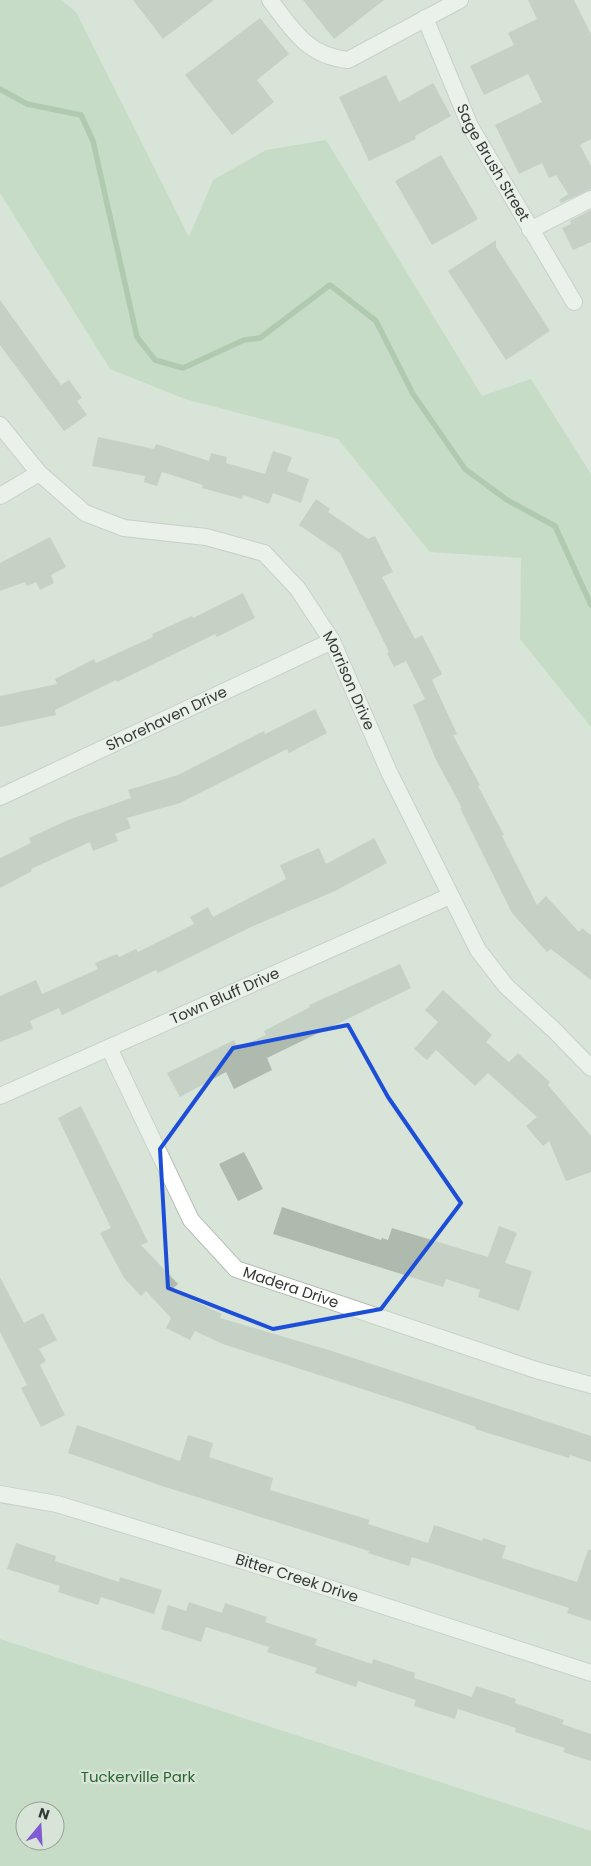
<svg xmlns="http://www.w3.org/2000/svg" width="591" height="1866" viewBox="0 0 591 1866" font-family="Poppins,sans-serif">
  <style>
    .green { fill: #afd2af; fill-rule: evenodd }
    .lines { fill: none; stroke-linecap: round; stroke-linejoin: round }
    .stream { stroke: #7eaa7f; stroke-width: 5.5 }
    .building { fill: #afbaaf }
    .minor-casing { stroke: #b1bbb1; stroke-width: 18 }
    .minor { stroke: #fff; stroke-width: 16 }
    .marked { fill: none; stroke: #1d4ed8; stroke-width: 4; stroke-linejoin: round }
    .labels { text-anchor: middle; stroke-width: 4.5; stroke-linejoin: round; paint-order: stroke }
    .street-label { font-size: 15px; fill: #363a36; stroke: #d9e4d9 }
    .park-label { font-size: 15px; fill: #28672e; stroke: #d9e4d9 }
  </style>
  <rect width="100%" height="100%" fill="#d9e4d9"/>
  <path class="green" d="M 0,0 L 61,0 L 76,12 L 189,237 L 213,180 L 266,150 L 326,140 L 482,396 L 531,379 L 591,474 L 591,727 L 520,639 L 521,558 L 430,552 L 338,439 L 185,399 L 110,369 L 0,193 Z
    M 0,1639 L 591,1831 L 591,1866 L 0,1866 ZM 25,1811 L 55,1811 L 55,1841 L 25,1841 Z"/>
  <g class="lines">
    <path class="stream" d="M 0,89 L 27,104 L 81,115 L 93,141 L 137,337 L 155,360 L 183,368 L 244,340 L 260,338 L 330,285 L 376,321 L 413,394 L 465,469 L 507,500 L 555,526 L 591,605"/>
  </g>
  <path class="building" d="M 133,0 L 214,0 L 163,39 Z
    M 303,0 L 384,0 L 334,39 Z
    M 528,0 L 574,0 L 591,34 L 591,139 L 580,145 L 591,166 L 591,189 L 561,203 L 559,200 L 568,194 L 556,175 L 549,178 L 542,163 L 519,174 L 495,125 L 542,102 L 528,74 L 484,95 L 470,66 L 514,45 L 508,33 L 537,19 Z
    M 260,18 L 289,54 L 257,80 L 274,102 L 232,135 L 185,75 Z
    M 386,75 L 399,102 L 433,83 L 451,116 L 415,136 L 416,139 L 369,161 L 339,97 Z
    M 441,155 L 478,219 L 432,245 L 395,181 Z
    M 591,210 L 591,242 L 573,250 L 562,228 L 571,224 L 570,221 Z
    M 496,240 L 496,247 L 550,331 L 506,360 L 448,271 Z
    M 0,300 L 61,385 L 69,380 L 82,398 L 77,401 L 87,415 L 64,431 L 0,345 Z
    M 98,437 L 154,449 L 156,444 L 209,461 L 211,453 L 227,457 L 226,463 L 265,474 L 273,451 L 292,457 L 287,471 L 309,479 L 301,503 L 273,493 L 269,504 L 243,495 L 242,499 L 202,488 L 203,485 L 162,472 L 157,486 L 144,482 L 145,476 L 92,466 Z
    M 316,499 L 330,509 L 328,512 L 368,539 L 375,536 L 393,572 L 382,577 L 415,639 L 422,635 L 442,674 L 432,680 L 457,734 L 453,735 L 480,785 L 478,786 L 504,835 L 502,836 L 537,905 L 546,896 L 579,932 L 582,928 L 591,935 L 591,980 L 551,949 L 547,952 L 512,913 L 460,808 L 462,808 L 436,760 L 413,705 L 425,699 L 406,661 L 394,667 L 387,653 L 389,652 L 340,553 L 299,525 Z
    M 50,537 L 66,567 L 51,575 L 54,583 L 40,590 L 36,582 L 27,586 L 25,582 L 0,591 L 0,563 Z
    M 243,593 L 255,618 L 217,637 L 215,634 L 117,682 L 116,680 L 55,710 L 56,715 L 0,727 L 0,696 L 57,684 L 55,679 L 94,659 L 96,663 L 153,637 L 152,634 L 192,616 L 193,618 Z
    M 315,709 L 327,733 L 289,753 L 287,749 L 180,803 L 127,818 L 131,828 L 115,834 L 118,841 L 93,851 L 90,842 L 31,869 L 32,871 L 0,888 L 0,858 L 31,843 L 29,838 L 68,820 L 131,798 L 128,790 L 178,775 L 264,731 L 265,734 Z
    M 374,838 L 387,863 L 335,891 L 251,927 L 158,973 L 156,970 L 62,1015 L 59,1008 L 30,1021 L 33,1029 L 0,1042 L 0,996 L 36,980 L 42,994 L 98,969 L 95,963 L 117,954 L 119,957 L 136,949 L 138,952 L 194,924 L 190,917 L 208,907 L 213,917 L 286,879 L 280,865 L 319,848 L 326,864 Z
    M 400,964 L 411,988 L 267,1058 L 272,1070 L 234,1089 L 226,1072 L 180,1097 L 167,1073 L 234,1040 L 238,1048 L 266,1035 L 264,1031 L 310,1007 L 309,1005 Z
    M 443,990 L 492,1035 L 486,1042 L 509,1062 L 518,1053 L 550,1082 L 548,1085 L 591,1136 L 591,1172 L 566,1181 L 549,1141 L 543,1146 L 526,1126 L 537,1117 L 488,1073 L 475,1086 L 436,1050 L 427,1060 L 414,1049 L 438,1022 L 425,1010 Z
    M 81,1106 L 148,1242 L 141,1245 L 178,1284 L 171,1290 L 222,1314 L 220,1318 L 332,1351 L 591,1436 L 591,1462 L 570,1455 L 569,1458 L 475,1429 L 476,1427 L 424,1409 L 223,1344 L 195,1331 L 190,1340 L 166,1328 L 171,1318 L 146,1291 L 141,1296 L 124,1278 L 100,1233 L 111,1228 L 58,1118 Z
    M 244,1152 L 263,1189 L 238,1201 L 219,1164 Z
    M 282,1207 L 381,1240 L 382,1238 L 388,1240 L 392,1228 L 488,1257 L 499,1226 L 517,1233 L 505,1263 L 532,1271 L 519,1311 L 478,1297 L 480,1290 L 446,1279 L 443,1287 L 273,1234 Z
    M 0,1277 L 24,1323 L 43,1313 L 57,1340 L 39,1349 L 46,1361 L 40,1365 L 65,1415 L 41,1427 L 21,1388 L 27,1385 L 0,1332 Z
    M 77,1425 L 180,1461 L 188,1435 L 213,1443 L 209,1457 L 273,1478 L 270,1490 L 370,1520 L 368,1524 L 428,1543 L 434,1525 L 482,1541 L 483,1538 L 506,1546 L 502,1558 L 577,1582 L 588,1550 L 591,1550 L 591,1621 L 567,1613 L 569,1608 L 412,1557 L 409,1566 L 368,1553 L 369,1551 L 162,1486 L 68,1453 Z
    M 16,1543 L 56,1556 L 55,1561 L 119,1582 L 120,1577 L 162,1590 L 154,1614 L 101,1597 L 98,1605 L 58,1592 L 60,1586 L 7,1569 Z
    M 189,1602 L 222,1613 L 225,1603 L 267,1617 L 265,1622 L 317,1639 L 315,1645 L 372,1664 L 373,1659 L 415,1673 L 414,1678 L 472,1697 L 476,1686 L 516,1699 L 515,1703 L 564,1720 L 562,1724 L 591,1734 L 591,1761 L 563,1752 L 565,1748 L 515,1732 L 516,1728 L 458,1709 L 455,1719 L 414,1706 L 416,1700 L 358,1681 L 356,1687 L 315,1673 L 317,1668 L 267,1652 L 269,1647 L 206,1627 L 201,1642 L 161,1629 L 168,1605 L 186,1611 Z"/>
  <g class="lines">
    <g class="minor-casing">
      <g id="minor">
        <path d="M 270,0 C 293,30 307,56 348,60 L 460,0"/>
        <path id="s1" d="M 425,18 L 470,126 L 574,302"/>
        <path d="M 530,230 L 591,199"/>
        <path id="s2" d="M 0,425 L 39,473 L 85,513 L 124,528 L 206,537 L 264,553 L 298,589 L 332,641 L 389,772 L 478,950 L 506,986 L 554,1030 L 591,1068"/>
        <path d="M 0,496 L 39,473"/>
        <path id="s3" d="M 0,797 L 332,641"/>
        <path id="s4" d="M 109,1048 L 191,1220 L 236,1269 L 536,1370 L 591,1385"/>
        <path id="s5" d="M 0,1096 L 450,896"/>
        <path id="s6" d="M 0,1494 L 57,1504 L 276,1571 L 591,1673"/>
      </g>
    </g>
    <use href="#minor" class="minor"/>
  </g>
  <path d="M0 0H591V1866H0ZM 348,1025 L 388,1097 L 461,1203 L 381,1309 L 273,1329 L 168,1288 L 160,1149 L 233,1048 Z" fill="#d9e4d9" fill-opacity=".55" fill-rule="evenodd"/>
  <path class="marked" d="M 348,1025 L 388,1097 L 461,1203 L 381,1309 L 273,1329 L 168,1288 L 160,1149 L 233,1048 Z"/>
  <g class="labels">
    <g class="street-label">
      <text dy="5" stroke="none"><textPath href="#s1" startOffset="160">Sage Brush Street</textPath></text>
      <text dy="5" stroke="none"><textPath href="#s2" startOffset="462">Morrison Drive</textPath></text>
      <text dy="5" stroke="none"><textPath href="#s3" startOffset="184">Shorehaven Drive</textPath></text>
      <text dy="5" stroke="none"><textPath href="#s5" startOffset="246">Town Bluff Drive</textPath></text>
      <text dy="5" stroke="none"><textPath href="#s4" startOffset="315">Madera Drive</textPath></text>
      <text dy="5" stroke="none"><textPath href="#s6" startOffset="309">Bitter Creek Drive</textPath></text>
    </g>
    <g class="park-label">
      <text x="138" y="1782">Tuckerville Park</text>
    </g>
  </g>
  <g transform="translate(40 1826) rotate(18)"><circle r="24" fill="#d9e4d9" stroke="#98a098"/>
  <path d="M0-4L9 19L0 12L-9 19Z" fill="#825ad4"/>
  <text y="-8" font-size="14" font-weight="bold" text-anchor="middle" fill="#363a36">N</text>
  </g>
</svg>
